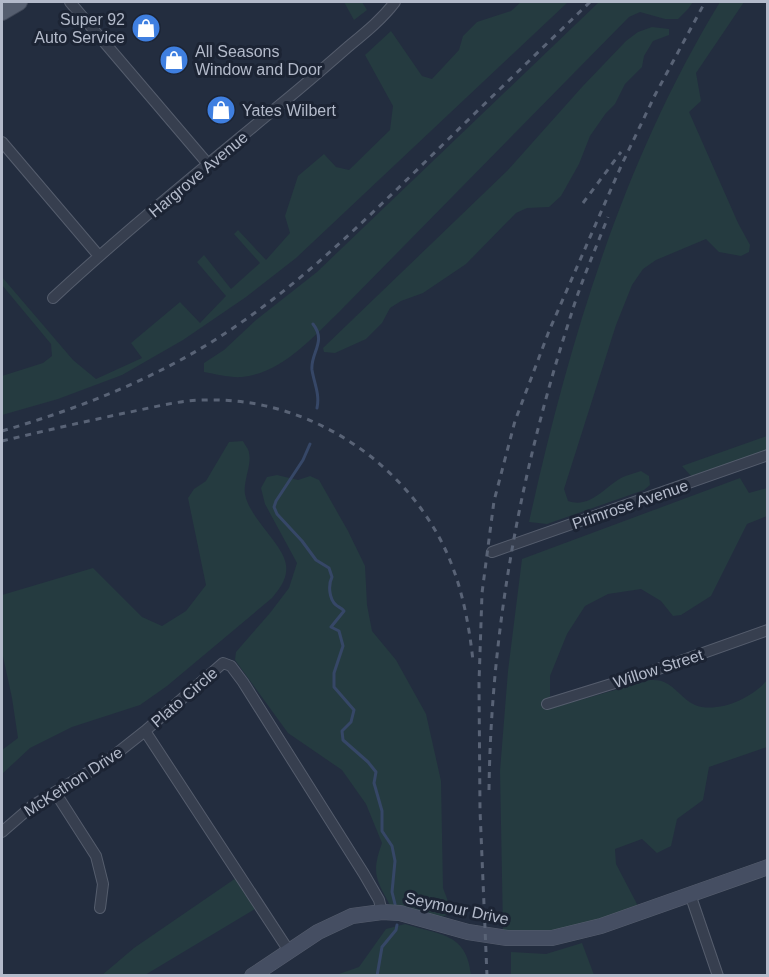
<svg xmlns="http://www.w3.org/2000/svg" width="769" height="977" viewBox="0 0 769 977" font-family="Helvetica,sans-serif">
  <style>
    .green { fill: #253b40 }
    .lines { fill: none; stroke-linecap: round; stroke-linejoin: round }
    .stream { stroke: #364767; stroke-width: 3 }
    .street-casing { stroke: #555d6d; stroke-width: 12 }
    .secondary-casing { stroke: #555d6d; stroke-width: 16 }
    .primary-casing { stroke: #404858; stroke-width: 18 }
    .street { stroke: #373f4f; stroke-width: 10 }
    .secondary { stroke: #454e62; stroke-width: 15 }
    .primary { stroke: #555e6f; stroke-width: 16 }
    .rail { stroke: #596376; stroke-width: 3; stroke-dasharray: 6 6; stroke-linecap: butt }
    .labels { text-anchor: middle; stroke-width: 6; stroke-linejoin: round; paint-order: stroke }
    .poi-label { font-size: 16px; fill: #b3baca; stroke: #1c2434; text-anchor: start }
    .street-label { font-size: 16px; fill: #b3baca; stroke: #1c2434 }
  </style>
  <rect width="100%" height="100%" fill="#232d3f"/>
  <path class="green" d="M 344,2 L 362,2 L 367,10 L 354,20 Z
    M 521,2 L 568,2 L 296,258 L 246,297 L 183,340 L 122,375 L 58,399 L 2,415 L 2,376 L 43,363 L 52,356 L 51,344 L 2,285 L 2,277 L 73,360 L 96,379 L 142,358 L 131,343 L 180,302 L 200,323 L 226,296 L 197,262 L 204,255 L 231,289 L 260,263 L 234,234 L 238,230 L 266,260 L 290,233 L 285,216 L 298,176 L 324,154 L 336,167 L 349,170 L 390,130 L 393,106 L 365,55 L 391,31 L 422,76 L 432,79 L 459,50 L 463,36 L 477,22 L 511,11 Z
    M 599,2 L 693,2 L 688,9 L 678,19 L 665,19 L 640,12 L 629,17 L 339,312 C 312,338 282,373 242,377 C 230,378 216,374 204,372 L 204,363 L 224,350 L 256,320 L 317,272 Z
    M 720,2 L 744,2 L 696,73 L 701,101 L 689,112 L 738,223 L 750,245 L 749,252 L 741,256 L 719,252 L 706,239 L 656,260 L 643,269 L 632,285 L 616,325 L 564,489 L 568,501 C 591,509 605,486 623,477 C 628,475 635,473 641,471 L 649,476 L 650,485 L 644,490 L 547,524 L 529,522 C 569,341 623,161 720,2 Z
    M 652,27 L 669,29 L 669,35 L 653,41 L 644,56 L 642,67 L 625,84 L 615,104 L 606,113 L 590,136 L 579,164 L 561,196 L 549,207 L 527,208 L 516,213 L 466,264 L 423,293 L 401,301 L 390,308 L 382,323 L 366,339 L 335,353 L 324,352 L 323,348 L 507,171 L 582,87 L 626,41 L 638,32 Z
    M 767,436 L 767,450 L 691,476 L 682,466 Z
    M 243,441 C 244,444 249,449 249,453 C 252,464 243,481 245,494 C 249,518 284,545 286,565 C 288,579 279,589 272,598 L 167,686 L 140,705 L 72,727 L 30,748 L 2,774 L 2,750 L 18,738 L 12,698 L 2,652 L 2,595 L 93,568 L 142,617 L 162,626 L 186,611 L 206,585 L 188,498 L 194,489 L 206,481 L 229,442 Z
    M 277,475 L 298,480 L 310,476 L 319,480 L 348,531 L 365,566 L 367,605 L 372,631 L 396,660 L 426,714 L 441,781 L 443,888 L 449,904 L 449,914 L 442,917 L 391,907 C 376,879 371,874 382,843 L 366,804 L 342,770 L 288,733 L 235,660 L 236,652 L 270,613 L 289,588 L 297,563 L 265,504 L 261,488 L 267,477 Z
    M 740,478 L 749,493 L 767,488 L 767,516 L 747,524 L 711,596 L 681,615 L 673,616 L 661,601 L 641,589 L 608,594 L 585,606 L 567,634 L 550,676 L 550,696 L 559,706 L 650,680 C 654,680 660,680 664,682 C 676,687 683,700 695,705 C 717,714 753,698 767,680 L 767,747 L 709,767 L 703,800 L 677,819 L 671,846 L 657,853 L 642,839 L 615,849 L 616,864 L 638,906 C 594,920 550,939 503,930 L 500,771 L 508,671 L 522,559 Z
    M 236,878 L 255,909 L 145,975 L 101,976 L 134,948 Z
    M 405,924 C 440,935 467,933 471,975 L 336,975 L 359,967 L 386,929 Z
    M 582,943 L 594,975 L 511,975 L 511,952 L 546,954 Z"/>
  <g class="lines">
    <path class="stream" d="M 313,324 C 327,342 310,353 312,370 C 314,383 320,394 317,408
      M 310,444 L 303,460 L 276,501 L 274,507 L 277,514 L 302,541 L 316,560 L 329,568 L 332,577 C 328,585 329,599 336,605 C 338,607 342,608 344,611 L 331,627 L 339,631 L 343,646 L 334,673 L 334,687 L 354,710 L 351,722 L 342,731 L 343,740 L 368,762 L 376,772 L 374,783 L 382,811 L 382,831 L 392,846 L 395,861 L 392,892 L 395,904
      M 377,976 L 382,947 L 396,930 L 397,925"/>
    <g class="street-casing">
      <path id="street" d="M 70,2 L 208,164
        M 2,142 L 99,256
        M 53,298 C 124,232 201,170 276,108 C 301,88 325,67 349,46 C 366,32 382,19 395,2
        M 492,552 L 768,455
        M 547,704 L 647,673 L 768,630
        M 55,792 L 96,856 L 103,884 L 100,908
        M 2,832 L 32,806 L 107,761 L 145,731
        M 690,894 L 718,976
        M 289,951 L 145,731 L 223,663 L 231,666 L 243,682 L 364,874 L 379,900 L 382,912"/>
    </g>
    <g class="secondary-casing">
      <path id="secondary" d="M 252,976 L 318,932 L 352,916 L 382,912 L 400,913 L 468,932 L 507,938 L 552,938 L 601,926 L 768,867"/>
    </g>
    <g class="primary-casing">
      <path id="primary" d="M 2,12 L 19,2"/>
    </g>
    <use href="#street" class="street"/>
    <use href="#secondary" class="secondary"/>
    <use href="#primary" class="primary"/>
    <path class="rail" d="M 583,203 L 621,152
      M 2,431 C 84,407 165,375 236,326 C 304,280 362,223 421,166 C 477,111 534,56 590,2
      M 2,441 C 44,431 87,421 130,412 C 155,407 180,400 206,400 C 306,397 404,460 446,551 C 462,586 469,624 473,661
      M 489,790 C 491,628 521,469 571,315 C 581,282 595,250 608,217
      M 487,976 L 480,810 L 479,683 L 482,593 L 494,501 L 515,421 L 549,331 L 622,164 L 655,95 L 705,2"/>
  </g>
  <defs>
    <g id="shop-disc" transform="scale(1.5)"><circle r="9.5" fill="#3f7fe0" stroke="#1c2434"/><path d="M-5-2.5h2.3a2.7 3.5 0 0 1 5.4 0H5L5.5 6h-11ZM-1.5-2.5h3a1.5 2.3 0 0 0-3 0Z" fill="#fff"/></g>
  </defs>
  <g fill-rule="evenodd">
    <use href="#shop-disc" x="146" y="28"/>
    <use href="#shop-disc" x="174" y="60"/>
    <use href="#shop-disc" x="221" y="110"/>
  </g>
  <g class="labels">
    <g class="poi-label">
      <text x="125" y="25" text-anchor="end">Super 92<tspan x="125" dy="18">Auto Service</tspan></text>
      <text x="195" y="57">All Seasons<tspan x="195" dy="18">Window and Door</tspan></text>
      <text x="242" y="116">Yates Wilbert</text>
    </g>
    <g class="street-label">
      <text transform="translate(198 174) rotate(-40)" y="6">Hargrove Avenue</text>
      <text transform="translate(630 504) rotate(-19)" y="6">Primrose Avenue</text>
      <text transform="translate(658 668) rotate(-18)" y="6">Willow Street</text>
      <text transform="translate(184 697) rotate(-41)" y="6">Plato Circle</text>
      <text transform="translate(73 781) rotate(-33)" y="6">McKethon Drive</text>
      <text transform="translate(457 908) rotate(12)" y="6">Seymour Drive</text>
    </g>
  </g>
  <rect width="769" height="977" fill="none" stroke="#b3baca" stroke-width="6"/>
</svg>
